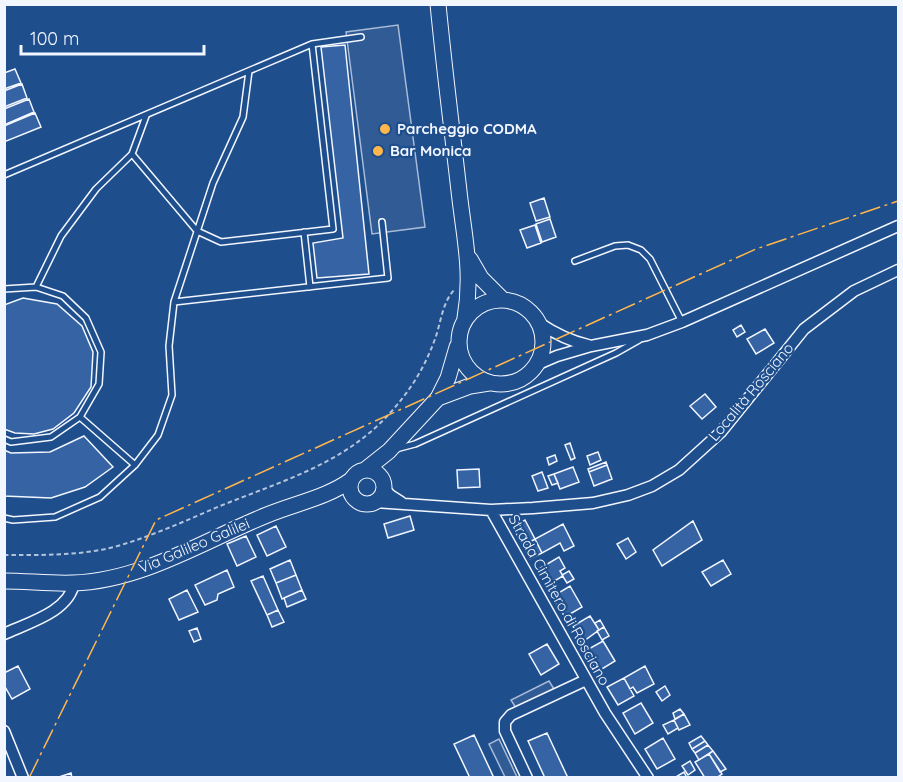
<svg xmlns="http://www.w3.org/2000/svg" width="903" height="782" viewBox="0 0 903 782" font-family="Quicksand,sans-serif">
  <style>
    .parking { fill: #305b95; stroke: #a8bbd7; stroke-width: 1.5 }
    .building { fill: #3563a3; stroke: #f2f6ff; stroke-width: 1.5 }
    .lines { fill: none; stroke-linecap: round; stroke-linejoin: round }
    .lane-casing { stroke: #f2f6ff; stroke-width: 8 }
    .street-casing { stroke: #f2f6ff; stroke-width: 13 }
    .secondary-casing { stroke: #f2f6ff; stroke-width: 17 }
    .path { stroke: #b3c4dc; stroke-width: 2; stroke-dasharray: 4.5 3; stroke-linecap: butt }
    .lane { stroke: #1f4e8c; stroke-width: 5 }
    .street { stroke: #1f4e8c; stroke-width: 10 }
    .secondary { stroke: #1f4e8c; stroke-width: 15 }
    .power { stroke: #ffb74d; stroke-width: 1.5; stroke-dasharray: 21 4.5 3 4.5; stroke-linecap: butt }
    .poi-dot { fill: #ffb74d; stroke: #1f4e8c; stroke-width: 2 }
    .labels { text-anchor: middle; stroke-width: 4.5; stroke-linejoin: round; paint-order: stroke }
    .poi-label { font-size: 15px; font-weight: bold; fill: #f2f6ff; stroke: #1f4e8c; text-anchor: start }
    .street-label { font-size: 15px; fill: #f2f6ff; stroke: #1f4e8c }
  </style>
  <rect width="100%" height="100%" fill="#1f4e8c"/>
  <path class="parking" d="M 398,25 L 425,227 L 372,234 L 346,32 Z
    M 549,681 L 554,689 L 516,708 L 511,700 Z
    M 499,739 L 517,777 L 505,777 L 489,744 Z"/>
  <path class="building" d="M 345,45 L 369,274 L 317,278 L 313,243 L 343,238 L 321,47 Z
    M 15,69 L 21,83 L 4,89 L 4,73 Z
    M 22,84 L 27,98 L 4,107 L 4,91 Z
    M 29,99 L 34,112 L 4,125 L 4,109 Z
    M 35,113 L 41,127 L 4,142 L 4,126 Z
    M 544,198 L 550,217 L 536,221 L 530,203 Z
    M 550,219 L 556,237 L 542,242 L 536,224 Z
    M 535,225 L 541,243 L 527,248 L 520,230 Z
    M 23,298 L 57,304 L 82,326 L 93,352 L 91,387 L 74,413 L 53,429 L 34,434 L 15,433 L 4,429 L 4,305 Z
    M 741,325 L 745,332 L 737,337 L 733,330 Z
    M 765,329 L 774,343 L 756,354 L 747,339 Z
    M 705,394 L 716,407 L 702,419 L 690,406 Z
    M 84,436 L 113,467 L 85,487 L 51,498 L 4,496 L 4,450 L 11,453 L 50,452 Z
    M 570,443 L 575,458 L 571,460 L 565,445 Z
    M 598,452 L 601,460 L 590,465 L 587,456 Z
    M 555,455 L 557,461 L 549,465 L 547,458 Z
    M 606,462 L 607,465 L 589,472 L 588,469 Z
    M 607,465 L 612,479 L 594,486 L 589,472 Z
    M 573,467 L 579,482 L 560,489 L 554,474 Z
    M 479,469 L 480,487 L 458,488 L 457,470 Z
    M 542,472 L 548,488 L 538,491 L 532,476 Z
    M 554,474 L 558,483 L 552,485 L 548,476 Z
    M 410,516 L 414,530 L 388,538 L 384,524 Z
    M 525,520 L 535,539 L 523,546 L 513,527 Z
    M 693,521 L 702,540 L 662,566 L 653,550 Z
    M 563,524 L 574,546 L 564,551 L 560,543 L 542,553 L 535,539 Z
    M 276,526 L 286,547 L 267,556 L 257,535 Z
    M 246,536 L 256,557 L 237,566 L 227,544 Z
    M 628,538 L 636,552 L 626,559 L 617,544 Z
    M 535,539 L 542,553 L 530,559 L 523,546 Z
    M 559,557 L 565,568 L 560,571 L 563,576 L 546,586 L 537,570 Z
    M 290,560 L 296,575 L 276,583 L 270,569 Z
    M 723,560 L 731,574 L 711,586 L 702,572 Z
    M 227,570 L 234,587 L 218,594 L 217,600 L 205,605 L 195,585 Z
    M 569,571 L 574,579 L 567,583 L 562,575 Z
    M 296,575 L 302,590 L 282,599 L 276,583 Z
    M 263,576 L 278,610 L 267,615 L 251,581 Z
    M 570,586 L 582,607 L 565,617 L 552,597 Z
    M 187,590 L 198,612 L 179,620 L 169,599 Z
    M 302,590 L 306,599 L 287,607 L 284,598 Z
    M 278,610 L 284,622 L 272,627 L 267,615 Z
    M 590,616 L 599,630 L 581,643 L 573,626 Z
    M 600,620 L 604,627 L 599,630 L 595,623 Z
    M 604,627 L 609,636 L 602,640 L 597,631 Z
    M 197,628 L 201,639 L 194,642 L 189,631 Z
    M 603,641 L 615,661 L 597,672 L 585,651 Z
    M 547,644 L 559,664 L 541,675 L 529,654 Z
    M 18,666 L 30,689 L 12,699 L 4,685 L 4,673 Z
    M 645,666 L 654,684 L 637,693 L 633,687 L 630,689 L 624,678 Z
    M 624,678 L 634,696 L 618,705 L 607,687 Z
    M 665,686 L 670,695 L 662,701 L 656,692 Z
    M 641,703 L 653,723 L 635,734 L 623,713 Z
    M 680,709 L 684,714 L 675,719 L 673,713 Z
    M 684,714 L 690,725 L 679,730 L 674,720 Z
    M 674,720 L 678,728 L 668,734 L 663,725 Z
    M 547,733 L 568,778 L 545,778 L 528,741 Z
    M 474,735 L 494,778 L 470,778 L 454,744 Z
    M 701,736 L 705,741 L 692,749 L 689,743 Z
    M 663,738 L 675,759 L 657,769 L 645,749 Z
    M 705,741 L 708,745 L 695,753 L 692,749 Z
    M 708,745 L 713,751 L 699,760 L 695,753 Z
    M 713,751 L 726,769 L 720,772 L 709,754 Z
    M 709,754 L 722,774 L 716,778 L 705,778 L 695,762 Z
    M 690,761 L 695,770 L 688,775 L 682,766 Z
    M 684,772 L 687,778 L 674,778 Z
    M 71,773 L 72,778 L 56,778 Z"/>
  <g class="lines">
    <g class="lane-casing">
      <path id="lane" d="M 132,154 L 197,231 L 221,242 L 333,229 L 312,44
        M 4,175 L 312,44 L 361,37
        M 304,232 L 310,287
        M 575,261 L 615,246 L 628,245 L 641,250 L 650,259 L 682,322
        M 36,287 L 61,236 L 96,189 L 132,154 L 146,116
        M 4,289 L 36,287 L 63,296 L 86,318 L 101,352 L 99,384 L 80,417 L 51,437 L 11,442 L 4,439
        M 174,302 L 388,278 L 382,222
        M 80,417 L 135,465
        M 396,449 L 415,444 L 616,353 L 639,340
        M 4,518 L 13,520 L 55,517 L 100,497 L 135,465 L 158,435 L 172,395 L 169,346 L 174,302 L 213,183 L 243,117 L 249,71"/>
    </g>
    <g class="street-casing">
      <path id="street" d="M 539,323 C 554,333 569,341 588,345
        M 536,365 L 557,356 L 591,346 L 647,335 L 682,322 L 898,226
        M 384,488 L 390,495 L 401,502
        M 375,502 L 491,510 L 533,508 L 593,503 L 628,495 L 652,486 L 679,470 L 721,432 L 804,329 L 854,291 L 898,270
        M 491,510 L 605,713 L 648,778
        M 4,634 C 28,623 69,612 74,583
        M 4,731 L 23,778
        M 527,778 L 505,731 L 505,722 L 511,715 L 586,680"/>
    </g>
    <g class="secondary-casing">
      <path id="secondary" d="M 438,4 C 444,67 452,129 459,191 C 464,237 473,271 465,318
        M 470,259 L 481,278 L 503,300
        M459 342a42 42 0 1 1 84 0a42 42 0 1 1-84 0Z
        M 438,398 L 470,386 L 489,383
        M 365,470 L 389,451 L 438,398 L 448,378 L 457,347
        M350 487a17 17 0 1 1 34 0a17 17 0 1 1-34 0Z
        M 4,581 C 27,581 51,584 73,583 C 142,581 205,540 267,515 C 296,503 326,498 351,480"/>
    </g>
    <path class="path" d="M 4,555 C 40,555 78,556 114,547 C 150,537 185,521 220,506 C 282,481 344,464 390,413 C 410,391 425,367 435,339 C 441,323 442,302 455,289"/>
    <use href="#lane" class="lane"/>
    <use href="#street" class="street"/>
    <use href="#secondary" class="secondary"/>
    <path class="power" d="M 29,778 L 156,520 L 756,249 L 898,201"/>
  </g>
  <g class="poi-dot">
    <circle cx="385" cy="129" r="6"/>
    <circle cx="378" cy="151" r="6"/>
  </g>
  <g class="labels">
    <g class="poi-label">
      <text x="397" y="134">Parcheggio CODMA</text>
      <text x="390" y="156">Bar Monica</text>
    </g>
    <g class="street-label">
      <text transform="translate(751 392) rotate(-50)" y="5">Località Rosciano</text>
      <text transform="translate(194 546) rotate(-23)" y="5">Via Galileo Galilei</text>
      <text transform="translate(559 600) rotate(61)" y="5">Strada Cimitero di Rosciano</text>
    </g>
  </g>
  <rect width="903" height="782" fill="none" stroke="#f2f6ff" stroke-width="12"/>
  <path d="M21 45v9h183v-9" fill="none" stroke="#f2f6ff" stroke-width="3"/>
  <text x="30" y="45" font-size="18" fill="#f2f6ff" stroke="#1f4e8c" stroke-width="4.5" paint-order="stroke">100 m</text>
</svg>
